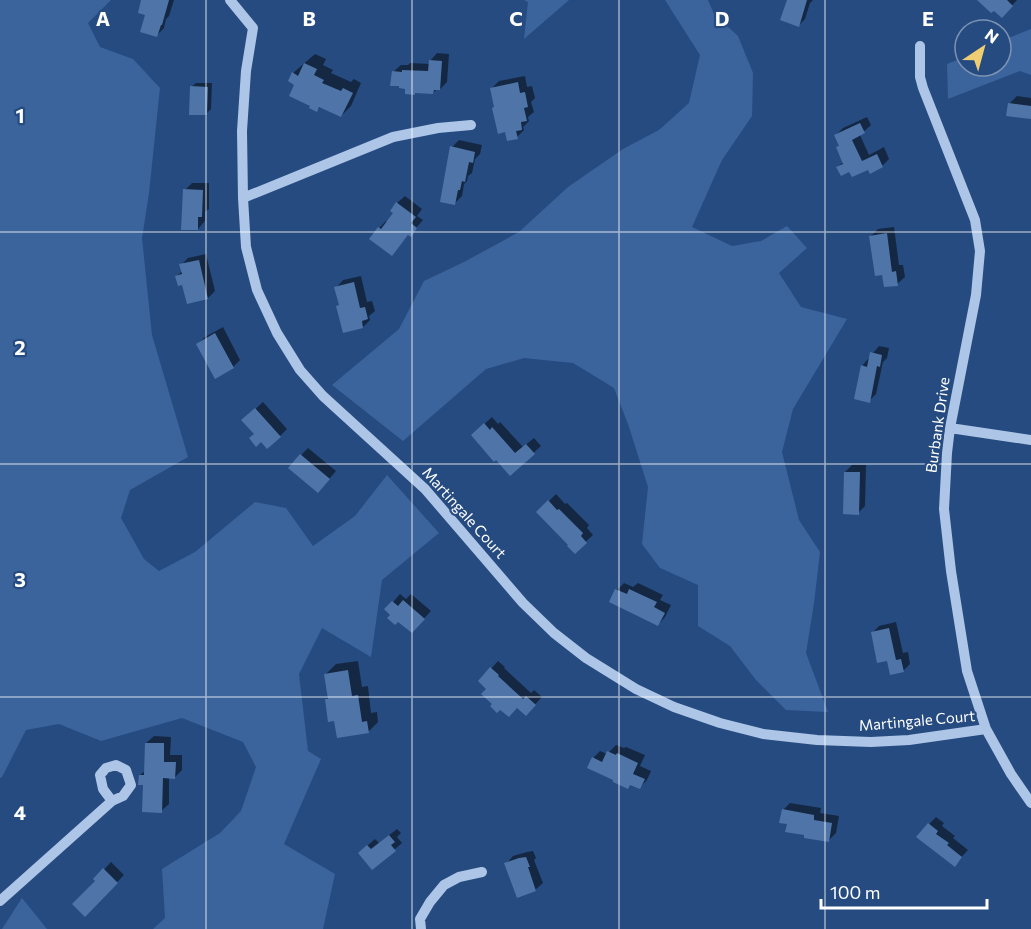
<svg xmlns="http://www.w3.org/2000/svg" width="1031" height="929" viewBox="0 0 1031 929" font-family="Commissioner,sans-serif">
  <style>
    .green { fill: #3b649d }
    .shadow { fill: #0007 }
    .building { fill: #4f75a8 }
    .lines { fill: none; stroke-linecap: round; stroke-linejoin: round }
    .minor { stroke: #adc5e6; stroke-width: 10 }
    .grid { fill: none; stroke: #fff; stroke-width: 1.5; stroke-opacity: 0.55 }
    .labels { text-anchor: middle; stroke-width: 4.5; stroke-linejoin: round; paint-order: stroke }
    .street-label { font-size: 15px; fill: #fff; stroke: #264b80 }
    .grid-label { font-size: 20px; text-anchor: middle; font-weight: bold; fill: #fff; stroke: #264b80; stroke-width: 4.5; stroke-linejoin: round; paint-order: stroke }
  </style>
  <rect width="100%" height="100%" fill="#264b80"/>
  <path class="green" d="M 0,0 L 111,0 L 88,23 L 100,47 L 133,59 L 160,88 L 149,193 L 142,238 L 152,335 L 188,457 L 130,490 L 121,518 L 144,559 L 159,571 L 195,552 L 255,502 L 286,508 L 313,546 L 355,516 L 387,475 L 439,533 L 382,580 L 371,657 L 322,628 L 299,674 L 308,751 L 321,759 L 284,844 L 335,874 L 323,929 L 153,929 L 165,918 L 162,869 L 220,833 L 241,811 L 256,767 L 243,742 L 182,718 L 101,741 L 59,724 L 26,730 L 2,777 L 0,778 Z
    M 524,0 L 569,0 L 524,39 L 528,2 Z
    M 665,0 L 708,0 L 714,14 L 738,36 L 753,73 L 752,116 L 722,160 L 692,227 L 732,246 L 761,241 L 787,226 L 807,248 L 779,273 L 801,307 L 847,319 L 793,409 L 782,452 L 799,520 L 820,552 L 814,603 L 806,653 L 828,712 L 786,710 L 756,680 L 730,646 L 698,626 L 698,585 L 660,568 L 642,544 L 648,487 L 628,424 L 614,388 L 573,363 L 524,358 L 486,369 L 403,441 L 332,385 L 399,329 L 424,281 L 464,262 L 519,232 L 568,187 L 623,149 L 659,130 L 689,103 L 700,55 Z
    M 1031,29 L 1031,75 L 1020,71 L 948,99 L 947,64 L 965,57 L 965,66 L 1001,66 L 1001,41 Z
    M 22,898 L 47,929 L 2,929 Z"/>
  <path class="shadow" d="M 143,0 L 174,0 L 169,16 L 166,19 L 164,28 L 157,35 L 147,14 Z
    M 788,0 L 813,0 L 810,3 L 805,19 L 798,26 Z
    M 979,0 L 1017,0 L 1002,16 Z
    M 437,53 L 449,54 L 447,82 L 440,89 L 437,89 L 433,93 L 407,87 L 393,72 L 401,65 L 408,65 L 410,63 L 430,64 L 430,61 Z
    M 315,54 L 326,59 L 323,65 L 333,70 L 331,73 L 351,82 L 354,79 L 361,83 L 351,106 L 341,116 L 321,106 L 317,110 L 312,105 L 296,84 L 293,73 Z
    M 525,76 L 527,87 L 532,86 L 535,98 L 531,102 L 534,112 L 528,117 L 529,121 L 523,127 L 524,130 L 517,137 L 496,107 L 492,88 L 499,81 Z
    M 196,83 L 212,83 L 211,109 L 207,113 L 191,87 Z
    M 1017,96 L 1031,98 L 1031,118 L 1009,104 Z
    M 867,117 L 871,125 L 860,135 L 869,155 L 884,147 L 889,159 L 882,166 L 850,170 L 838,167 L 844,161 L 840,145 L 836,135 L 843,128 Z
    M 459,140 L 482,145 L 480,154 L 475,159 L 472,173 L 468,176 L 467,181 L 464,184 L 462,196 L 454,204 L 452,147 Z
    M 192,183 L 209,183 L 209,209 L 205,212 L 205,221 L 198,229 L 185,190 Z
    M 405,196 L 422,209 L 417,216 L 423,220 L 410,235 L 409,234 L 392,254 L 371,238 L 379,228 L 386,221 L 388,222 L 395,213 L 397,203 Z
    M 894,227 L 899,265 L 903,265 L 905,277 L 897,284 L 871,236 L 878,229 Z
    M 206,254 L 215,291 L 208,298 L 183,283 L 177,276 L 182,271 L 181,265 L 188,258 Z
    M 361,276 L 367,302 L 372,301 L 375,311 L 369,316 L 370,320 L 363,327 L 340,304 L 336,288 L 343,280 Z
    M 223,327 L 240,360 L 233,367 L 198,344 L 205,337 Z
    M 879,346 L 889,348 L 887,358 L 883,362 L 876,394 L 869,401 L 862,366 Z
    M 263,402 L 287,429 L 280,436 L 256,434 L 251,413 Z
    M 492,417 L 498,424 L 500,422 L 523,447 L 534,438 L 541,446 L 510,474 L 480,428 Z
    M 308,448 L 336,471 L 325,484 L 301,455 Z
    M 852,465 L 866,465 L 865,506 L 858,513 L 845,472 Z
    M 556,494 L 565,504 L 567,503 L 589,525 L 587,528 L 593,535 L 575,552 L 538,512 Z
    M 624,583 L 633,587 L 638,583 L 663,595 L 660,600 L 671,605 L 665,617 L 658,625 L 617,590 Z
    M 400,594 L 406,599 L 411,594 L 431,611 L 419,624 L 393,614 L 387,609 Z
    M 896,622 L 903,653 L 908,652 L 910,664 L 903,671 L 888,660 L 872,633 L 879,626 Z
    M 358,661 L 362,687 L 368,686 L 371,713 L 377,712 L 378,722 L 368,732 L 335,719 L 326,700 L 329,697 L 326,674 L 336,664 Z
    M 498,661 L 505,667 L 504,668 L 531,693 L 534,690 L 542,697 L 526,714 L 517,706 L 494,704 L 488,688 L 480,681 Z
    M 154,736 L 171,737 L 170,755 L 182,755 L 182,770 L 175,777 L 169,777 L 169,804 L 161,811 L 140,775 L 146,770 L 146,743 Z
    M 616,745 L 624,748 L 626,747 L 645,755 L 640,766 L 651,771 L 647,780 L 639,788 L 593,758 L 600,751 L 607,754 Z
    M 790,803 L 821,808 L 820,813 L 839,816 L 836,833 L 828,841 L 806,834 L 789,823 L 783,810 Z
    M 936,817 L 944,823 L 942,826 L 955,836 L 953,838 L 968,850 L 954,865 L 929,824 Z
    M 397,829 L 401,833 L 397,837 L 402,843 L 373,868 L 367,846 L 375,839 L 379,843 Z
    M 533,851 L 536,858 L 534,860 L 543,883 L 535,890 L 506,864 L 513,856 L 527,852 Z
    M 111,862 L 124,875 L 85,915 L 97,881 L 95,879 Z"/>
  <path class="building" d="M 141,0 L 169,0 L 162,25 L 161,25 L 157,37 L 140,32 L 145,15 L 138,13 Z
    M 787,0 L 807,0 L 799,27 L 780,20 Z
    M 977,0 L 1007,0 L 1013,6 L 1002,18 L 994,11 L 991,13 Z
    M 429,60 L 442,61 L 440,90 L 434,90 L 433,94 L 415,93 L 415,95 L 405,94 L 405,89 L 399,88 L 399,86 L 390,86 L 392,71 L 402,72 L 402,70 L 428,71 Z
    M 304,63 L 317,69 L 314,75 L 324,80 L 322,83 L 341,91 L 343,88 L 353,93 L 341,117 L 319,107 L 317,112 L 309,108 L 310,106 L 289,96 L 294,85 L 288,81 L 292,72 L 298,76 Z
    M 518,82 L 520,93 L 525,92 L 528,107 L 524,108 L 527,121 L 521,122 L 522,130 L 516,131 L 518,139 L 507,141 L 505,132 L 498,134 L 492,108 L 494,107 L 490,88 Z
    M 190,86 L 208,87 L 207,115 L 189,115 Z
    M 1008,103 L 1031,106 L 1031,119 L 1006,116 Z
    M 860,123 L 865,133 L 852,140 L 862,161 L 877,154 L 883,167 L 870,174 L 868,170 L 852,177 L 849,172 L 841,176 L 836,167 L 843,164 L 836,147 L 839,146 L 834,135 Z
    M 450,146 L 475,152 L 473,163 L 469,162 L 465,182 L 462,181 L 460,190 L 458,190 L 455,205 L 440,202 Z
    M 183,189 L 203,190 L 202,217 L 198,217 L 198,230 L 181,230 Z
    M 396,202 L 416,217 L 411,223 L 417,228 L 411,237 L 408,235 L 392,256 L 369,239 L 378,227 L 381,229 L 393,213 L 390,211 Z
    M 887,233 L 892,272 L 896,271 L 898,286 L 884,287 L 882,275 L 875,276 L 869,236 Z
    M 199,260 L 208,299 L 187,304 L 182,285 L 178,286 L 175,276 L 182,274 L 179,264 Z
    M 354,282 L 360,308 L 365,307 L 368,319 L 362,321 L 363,328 L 343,333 L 336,306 L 339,305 L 334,287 Z
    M 215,333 L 234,368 L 215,379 L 196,344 Z
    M 870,352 L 882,355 L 880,367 L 877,366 L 870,403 L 854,399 L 861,365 L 867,367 Z
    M 255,408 L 281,437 L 267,449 L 261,442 L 256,447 L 249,438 L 254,434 L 241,420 Z
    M 484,423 L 490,430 L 492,427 L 515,453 L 526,444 L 535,454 L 510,476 L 496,460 L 494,462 L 471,435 Z
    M 300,454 L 330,479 L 318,493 L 288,468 Z
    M 844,472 L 860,472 L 859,515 L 843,514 Z
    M 548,500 L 557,510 L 559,509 L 583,533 L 581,536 L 587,543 L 575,554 L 567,546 L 568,545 L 536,512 Z
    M 615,589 L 627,594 L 629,589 L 657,602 L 654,607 L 665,613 L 658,626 L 609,602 Z
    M 403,600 L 425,619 L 412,633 L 398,622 L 395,625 L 387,618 L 390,615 L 384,609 L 392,601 L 398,606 Z
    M 889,628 L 896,660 L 901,659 L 904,672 L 890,675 L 887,661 L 877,663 L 871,632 Z
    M 490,667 L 499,675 L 498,676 L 523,699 L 526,696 L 536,705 L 526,716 L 517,708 L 509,717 L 500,710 L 497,713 L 490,706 L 492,704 L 481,694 L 486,689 L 478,681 Z
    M 348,670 L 352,696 L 358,695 L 362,722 L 367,721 L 369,733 L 337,738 L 334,721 L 328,722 L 325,699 L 328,699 L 324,674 Z
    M 145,743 L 164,743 L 164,762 L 176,762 L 175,779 L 163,778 L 162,813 L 142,812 L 143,785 L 138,785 L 139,775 L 144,775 Z
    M 607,751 L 616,755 L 617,753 L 638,763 L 633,774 L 645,779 L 640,789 L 630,785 L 628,789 L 613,782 L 613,780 L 587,768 L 592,757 L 602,762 Z
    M 782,809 L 814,815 L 814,820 L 832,823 L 829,842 L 804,838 L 804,835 L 785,832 L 787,824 L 779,823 Z
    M 928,823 L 938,831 L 936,834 L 949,843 L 947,845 L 962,857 L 955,867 L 916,837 Z
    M 389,835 L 395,842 L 391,845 L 396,851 L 372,870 L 358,853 L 367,845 L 371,849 Z
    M 526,857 L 530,867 L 528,867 L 536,891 L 517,898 L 504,863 L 519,858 Z
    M 103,868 L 118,883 L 85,917 L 72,904 L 95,881 L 93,879 Z"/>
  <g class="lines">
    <path class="minor" d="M 230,0 L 253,28 L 246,71 L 242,131 L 243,198 L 246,247 L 257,290 L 277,333 L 300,370 L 323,396 L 425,489 L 523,603 L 554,633 L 586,658 L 636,689 L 674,707 L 720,723 L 763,734 L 817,740 L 871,742 L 909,740 L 986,729
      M 920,46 L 920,77 L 923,88 L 975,220 L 980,251 L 976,295 L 950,428 L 947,453 L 944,509 L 951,571 L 967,671 L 986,729 L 1011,774 L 1031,803
      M 243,198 L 393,137 L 438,128 L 471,125
      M 950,428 L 1031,440
      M 0,901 L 112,801 L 123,796 L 131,785 L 126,770 L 116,765 L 106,768 L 100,775 L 103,789 L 112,801
      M 421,929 L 420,919 L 430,902 L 444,885 L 459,877 L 482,872"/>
  </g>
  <path class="grid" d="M 206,0 L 206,929M 412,0 L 412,929M 619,0 L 619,929M 825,0 L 825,929M 0,232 L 1031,232M 0,464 L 1031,464M 0,697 L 1031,697"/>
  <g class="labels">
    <g class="street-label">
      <text transform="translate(938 425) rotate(-82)" y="5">Burbank Drive</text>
      <text transform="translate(464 513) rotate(48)" y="5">Martingale Court</text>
      <text transform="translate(917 721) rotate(-5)" y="5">Martingale Court</text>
    </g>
  </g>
  <g class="grid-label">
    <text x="103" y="26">A</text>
    <text x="309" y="26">B</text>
    <text x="516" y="26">C</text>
    <text x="722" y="26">D</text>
    <text x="928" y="26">E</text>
    <text x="20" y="123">1</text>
    <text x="20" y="355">2</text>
    <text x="20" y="587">3</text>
    <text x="20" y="820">4</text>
  </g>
  <g transform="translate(983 48) rotate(36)"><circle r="28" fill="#264b80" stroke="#7d93b3" stroke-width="1.5"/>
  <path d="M0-4.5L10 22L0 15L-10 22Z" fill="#efcd72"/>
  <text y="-9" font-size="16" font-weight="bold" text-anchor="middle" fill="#ffffff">N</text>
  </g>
  <path d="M821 899v9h166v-9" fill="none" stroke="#ffffff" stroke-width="3"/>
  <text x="830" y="899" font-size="18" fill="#ffffff" stroke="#264b80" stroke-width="4.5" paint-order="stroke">100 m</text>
</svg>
